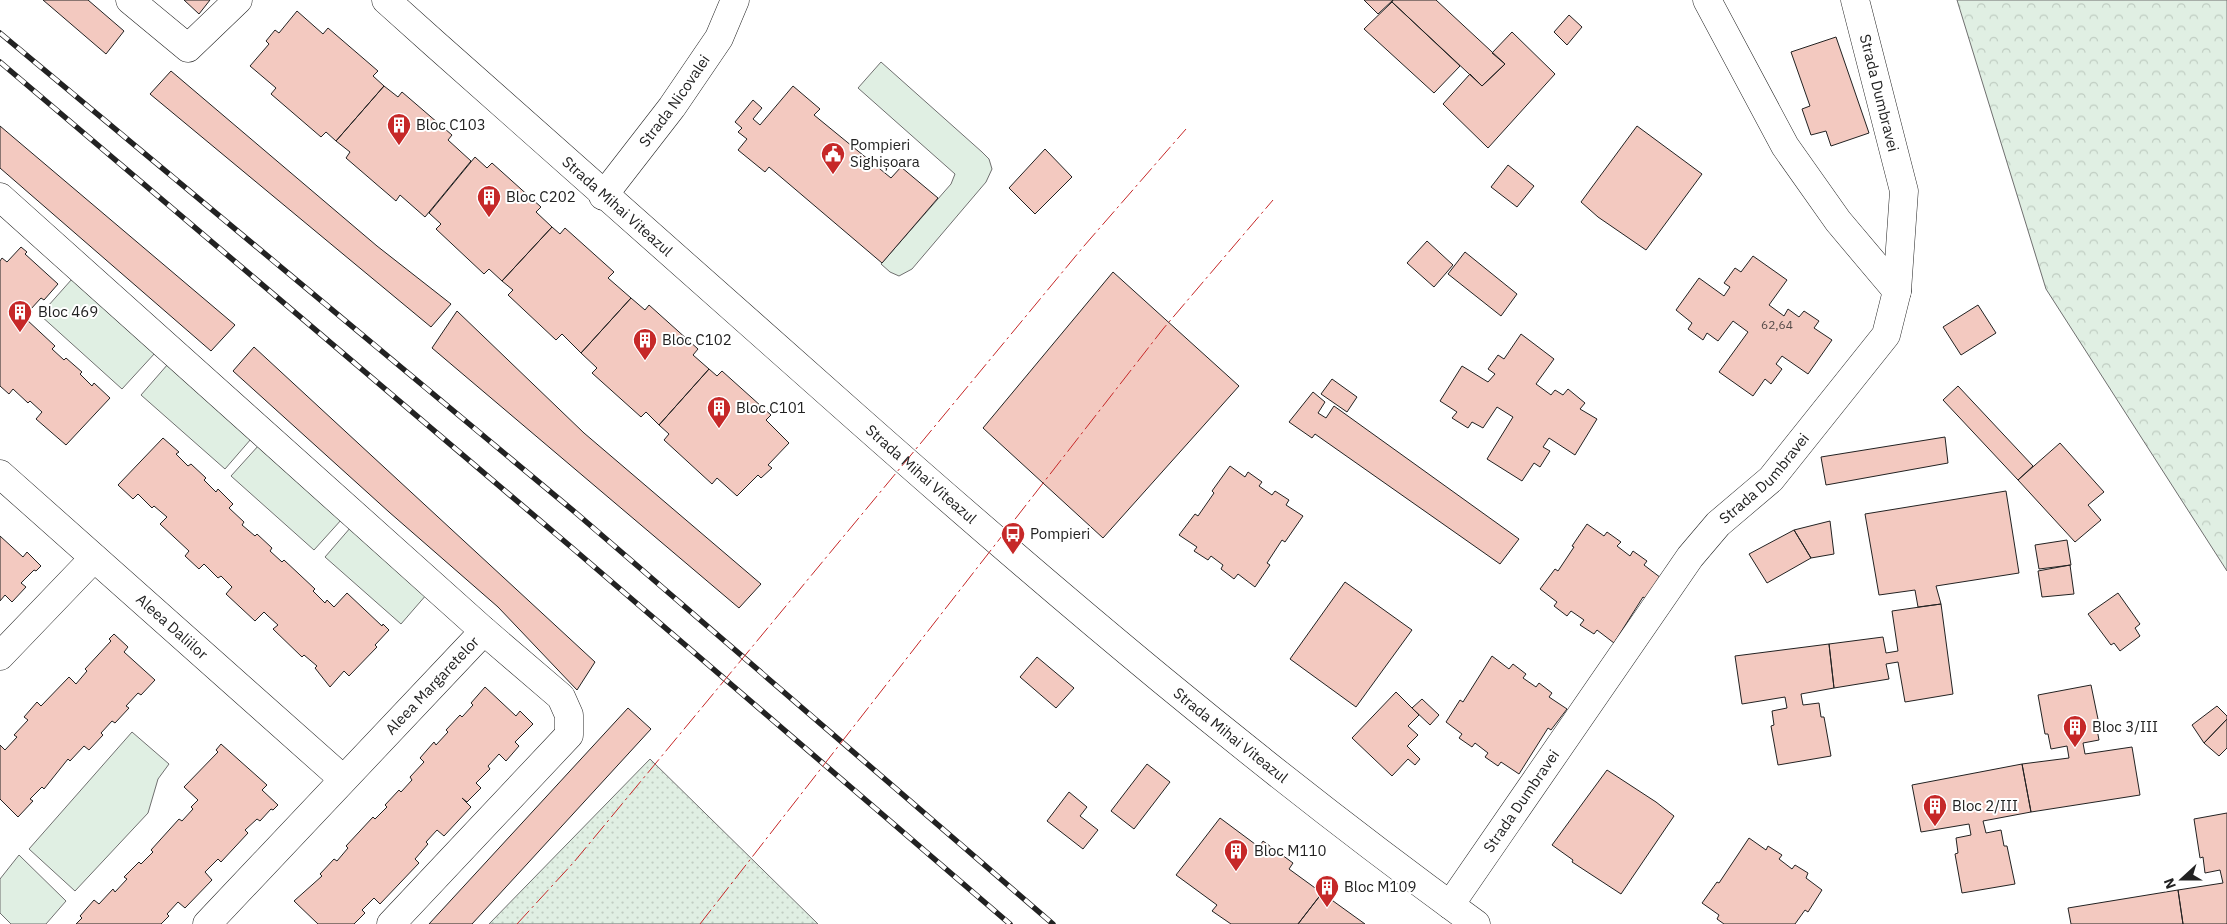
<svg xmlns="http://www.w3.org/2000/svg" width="2227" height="924" viewBox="0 0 2227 924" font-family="'IBM Plex Sans',sans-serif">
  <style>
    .grass { fill: #e0efe3; stroke: #6f6f6f }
    .forest { fill: url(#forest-crowns); stroke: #6f6f6f }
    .park { fill: url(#park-dots); stroke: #6f6f6f }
    .building { fill: #f3c9c0; stroke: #222 }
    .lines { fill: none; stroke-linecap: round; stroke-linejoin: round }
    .minor-casing { stroke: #222; stroke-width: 29 }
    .trunk-casing { stroke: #222; stroke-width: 29 }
    .minor { stroke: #fff; stroke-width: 28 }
    .trunk { stroke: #fff; stroke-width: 28 }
    .rail-casing { stroke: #222; stroke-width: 5.5 }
    .rail { stroke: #fff; stroke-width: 4; stroke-dasharray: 11; stroke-linecap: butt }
    .power { stroke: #c62828; stroke-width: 1; stroke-dasharray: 18 4 2.5 4; stroke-linecap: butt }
    .labels { text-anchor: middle; stroke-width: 4; stroke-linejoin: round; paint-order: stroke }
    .number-label { font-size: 12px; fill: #564c4a }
    .street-label { font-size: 15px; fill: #222; stroke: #fff }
    .poi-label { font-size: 15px; fill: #222; stroke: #fff; text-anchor: start }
  </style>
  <defs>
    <pattern id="forest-crowns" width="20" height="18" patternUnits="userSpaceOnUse" patternTransform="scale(1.25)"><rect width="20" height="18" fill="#e0efe3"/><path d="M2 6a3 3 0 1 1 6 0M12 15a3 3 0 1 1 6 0" fill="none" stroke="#c0cdc2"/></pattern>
    <pattern id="park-dots" width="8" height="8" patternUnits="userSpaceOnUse" patternTransform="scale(1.25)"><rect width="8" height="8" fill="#e0efe3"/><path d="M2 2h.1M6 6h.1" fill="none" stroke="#c0cdc2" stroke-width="1.8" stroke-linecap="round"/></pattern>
  </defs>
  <rect width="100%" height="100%" fill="#fff"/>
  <path class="grass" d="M 881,62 L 982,152 L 989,159 L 992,169 L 986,182 L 912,269 L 899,276 L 890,272 L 881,264 L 951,184 L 955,174 L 858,88 Z
    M 72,279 L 155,353 L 122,389 L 40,315 Z
    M 168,364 L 251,439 L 225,469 L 141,395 Z
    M 259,445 L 342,519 L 314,550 L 231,476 Z
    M 351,527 L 427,594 L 401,624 L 325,557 Z
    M 132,732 L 169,764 L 158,779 L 148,813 L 75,891 L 29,849 Z
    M 19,855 L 66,901 L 46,924 L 11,924 L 0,913 L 0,879 Z"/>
  <path class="forest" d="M 1957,0 L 2227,0 L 2227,571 L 2046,289 Z"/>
  <path class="park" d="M 650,759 L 818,924 L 489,924 Z"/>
  <path class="building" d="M 43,0 L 88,0 L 124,31 L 106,54 Z
    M 184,0 L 210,0 L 199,14 Z
    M 1364,0 L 1393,0 L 1378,14 Z
    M 1393,0 L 1436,0 L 1505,64 L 1482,86 L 1392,2 Z
    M 1392,2 L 1460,66 L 1434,93 L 1364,29 Z
    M 297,11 L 323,34 L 328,28 L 378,71 L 373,76 L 384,86 L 336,141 L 326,132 L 321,137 L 271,94 L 276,88 L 250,66 L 269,44 L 266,41 L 275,30 L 279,33 Z
    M 1569,15 L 1582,27 L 1567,45 L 1554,32 Z
    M 1512,32 L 1555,74 L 1488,148 L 1443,104 L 1470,74 L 1482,86 L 1505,64 L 1492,53 Z
    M 1836,37 L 1869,133 L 1831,146 L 1826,131 L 1811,135 L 1802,109 L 1810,106 L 1791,52 Z
    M 171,71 L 377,246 L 451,304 L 431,327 L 150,94 Z
    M 384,86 L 398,97 L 402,92 L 452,135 L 448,140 L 471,161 L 425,217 L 400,195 L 396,201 L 346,158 L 350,152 L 336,141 Z
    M 793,86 L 820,109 L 814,115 L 891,178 L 901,167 L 938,198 L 882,263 L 769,167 L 765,172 L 738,150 L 747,139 L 738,132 L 742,128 L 735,122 L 753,100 L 762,108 L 753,119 L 760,125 Z
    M 0,126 L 235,325 L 211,351 L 0,168 Z
    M 1637,126 L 1702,174 L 1646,250 L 1598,217 L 1581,202 Z
    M 1045,149 L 1072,177 L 1035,214 L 1009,188 Z
    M 475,157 L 487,168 L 492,163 L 541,207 L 536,212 L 552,227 L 502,281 L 489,269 L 484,274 L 436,229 L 441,224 L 429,213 Z
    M 1508,165 L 1534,186 L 1517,207 L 1491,187 Z
    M 552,227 L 560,234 L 565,228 L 614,272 L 608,278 L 631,298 L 581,353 L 562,334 L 556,340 L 508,295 L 513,290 L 502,281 Z
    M 1427,241 L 1453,265 L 1434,287 L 1407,263 Z
    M 21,247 L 27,252 L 25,254 L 58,284 L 44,300 L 41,298 L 30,310 L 32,312 L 26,319 L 55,346 L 52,349 L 64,360 L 66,358 L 82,372 L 80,374 L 92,386 L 94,383 L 110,398 L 66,445 L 36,419 L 42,412 L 30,401 L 28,403 L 13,389 L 9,394 L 0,386 L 0,261 L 2,258 L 7,262 Z
    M 1465,252 L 1517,294 L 1501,316 L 1448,274 Z
    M 1753,256 L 1787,280 L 1769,305 L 1784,316 L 1788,309 L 1799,317 L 1804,311 L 1819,321 L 1814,328 L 1832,340 L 1808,374 L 1782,356 L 1776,364 L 1782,369 L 1771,384 L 1765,379 L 1753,396 L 1719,372 L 1748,332 L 1733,321 L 1718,341 L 1707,333 L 1703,340 L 1688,329 L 1692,323 L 1676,310 L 1699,278 L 1724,296 L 1730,287 L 1724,283 L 1735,268 L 1741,272 Z
    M 1113,272 L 1239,386 L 1103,538 L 983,428 Z
    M 631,298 L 645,310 L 649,305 L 698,349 L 693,355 L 709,369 L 659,425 L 646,412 L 641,417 L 592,373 L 597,368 L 581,353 Z
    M 1978,305 L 1996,333 L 1961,355 L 1943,327 Z
    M 457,311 L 584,433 L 761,584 L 739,608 L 432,348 Z
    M 1521,334 L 1554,359 L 1536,384 L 1551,395 L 1555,390 L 1563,395 L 1568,389 L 1585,403 L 1580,409 L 1597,419 L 1575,455 L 1549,438 L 1543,447 L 1550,451 L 1540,467 L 1534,463 L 1522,481 L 1487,459 L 1513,417 L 1497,407 L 1483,428 L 1472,422 L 1468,428 L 1452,418 L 1457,412 L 1440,401 L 1462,366 L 1488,382 L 1495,374 L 1488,369 L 1498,355 L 1504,359 Z
    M 254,347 L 595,662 L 577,690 L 498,607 L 389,512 L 233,371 Z
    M 709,369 L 717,376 L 722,371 L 771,415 L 766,420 L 789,443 L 768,465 L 772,468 L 761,478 L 758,475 L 737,496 L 717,478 L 712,484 L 664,440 L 669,434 L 659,425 Z
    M 1332,379 L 1357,397 L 1347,412 L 1321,394 Z
    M 1958,386 L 2033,466 L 2018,480 L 1943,400 Z
    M 1313,392 L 1325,402 L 1318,413 L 1326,418 L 1334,406 L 1519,539 L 1500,564 L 1315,434 L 1312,438 L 1289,422 Z
    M 1945,437 L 1948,463 L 1826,485 L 1821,457 Z
    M 163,438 L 179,452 L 176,454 L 188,466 L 191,464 L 206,478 L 204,480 L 216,492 L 218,489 L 233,504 L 229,508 L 244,522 L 242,525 L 255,536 L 257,534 L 272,548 L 270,551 L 282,562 L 284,560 L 315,589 L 313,591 L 325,603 L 327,600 L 334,607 L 347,593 L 382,626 L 383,624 L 389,630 L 375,645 L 377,647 L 349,676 L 344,671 L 330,687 L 315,668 L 317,666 L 304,655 L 302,657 L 273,629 L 278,625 L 268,616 L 264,612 L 255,621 L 226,594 L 232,587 L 221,576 L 218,578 L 204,564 L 199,569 L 185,556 L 189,551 L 160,524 L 167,517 L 154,506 L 152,508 L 138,494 L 133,499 L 118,485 Z
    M 2060,443 L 2104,492 L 2088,505 L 2101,520 L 2075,542 L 2018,480 Z
    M 1230,466 L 1245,477 L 1248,472 L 1262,482 L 1259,486 L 1272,495 L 1275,491 L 1289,500 L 1286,505 L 1303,516 L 1285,542 L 1282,540 L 1267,563 L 1270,565 L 1255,587 L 1238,574 L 1234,579 L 1221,569 L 1223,565 L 1211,556 L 1208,560 L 1194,551 L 1197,547 L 1179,535 L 1195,514 L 1198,516 L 1214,493 L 1212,491 Z
    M 2006,491 L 2019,573 L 1936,586 L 1941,604 L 1918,607 L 1915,590 L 1879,595 L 1865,514 Z
    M 1830,521 L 1834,554 L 1811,558 L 1794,530 Z
    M 1587,524 L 1604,536 L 1607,532 L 1621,542 L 1617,546 L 1630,556 L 1633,551 L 1647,561 L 1644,565 L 1661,578 L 1646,599 L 1643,597 L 1614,643 L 1597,630 L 1594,634 L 1580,625 L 1584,620 L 1571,611 L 1567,616 L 1554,606 L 1557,602 L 1540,589 L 1555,569 L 1558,571 L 1574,547 L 1572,546 Z
    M 1794,530 L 1811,558 L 1767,583 L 1749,554 Z
    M 0,536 L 23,557 L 27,552 L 41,566 L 36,571 L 34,570 L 21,583 L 26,587 L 12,602 L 5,595 L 0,601 Z
    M 2067,540 L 2071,565 L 2039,569 L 2035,545 Z
    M 2070,565 L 2074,594 L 2042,597 L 2038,571 Z
    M 1345,582 L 1412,630 L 1356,707 L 1290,659 Z
    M 2118,593 L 2140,624 L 2135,628 L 2140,636 L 2120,651 L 2114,643 L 2111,645 L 2088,614 Z
    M 1941,604 L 1953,694 L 1905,702 L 1898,662 L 1886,664 L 1889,679 L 1834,688 L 1829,644 L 1883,637 L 1886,653 L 1898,651 L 1892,611 Z
    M 114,634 L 128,647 L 124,652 L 155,680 L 141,695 L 138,693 L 126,706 L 129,708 L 115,723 L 112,721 L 101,733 L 103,735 L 89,750 L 84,746 L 70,761 L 68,759 L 44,789 L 42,787 L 30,799 L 33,801 L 18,817 L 0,799 L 0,745 L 5,750 L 17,737 L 14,735 L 28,720 L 24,717 L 37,702 L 41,706 L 69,677 L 76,684 L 87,671 L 85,669 L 111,641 L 109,639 Z
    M 1829,644 L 1834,688 L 1801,694 L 1803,705 L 1819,703 L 1821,717 L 1824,717 L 1831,756 L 1778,765 L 1771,726 L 1774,725 L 1772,711 L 1787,708 L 1785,697 L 1742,704 L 1735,656 Z
    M 1492,656 L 1509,669 L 1513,664 L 1526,674 L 1523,678 L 1536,687 L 1539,683 L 1552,693 L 1549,697 L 1567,709 L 1551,730 L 1548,728 L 1519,774 L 1501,762 L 1498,766 L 1485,757 L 1488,753 L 1475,743 L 1472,747 L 1459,738 L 1462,734 L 1446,722 L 1460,700 L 1463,702 Z
    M 1037,657 L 1074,688 L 1056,708 L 1020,677 Z
    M 2091,685 L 2099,724 L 2096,724 L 2099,740 L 2083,743 L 2085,754 L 2132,747 L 2140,795 L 2031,812 L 2022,764 L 2069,758 L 2067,746 L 2051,749 L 2048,734 L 2045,734 L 2038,695 Z
    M 485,687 L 516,716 L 520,711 L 533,724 L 515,742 L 519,746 L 506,761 L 499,754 L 488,766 L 490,769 L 476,783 L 481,788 L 467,802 L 462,798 L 471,807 L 444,836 L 437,830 L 426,842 L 428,844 L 415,859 L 419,863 L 380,904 L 374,898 L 362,910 L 365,913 L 354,924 L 318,924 L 294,901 L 322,876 L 320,874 L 334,859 L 337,861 L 348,848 L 346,846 L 373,817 L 375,819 L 387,807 L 385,805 L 399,790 L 401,792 L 412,780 L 410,777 L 424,762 L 420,758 L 434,742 L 436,745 L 448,732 L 446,730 L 460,715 L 462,717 L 473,705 L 471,703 Z
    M 1396,692 L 1419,715 L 1408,726 L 1418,735 L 1407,746 L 1420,759 L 1415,765 L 1408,759 L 1392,776 L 1352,738 Z
    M 1422,699 L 1439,715 L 1430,725 L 1412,708 Z
    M 2217,706 L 2227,716 L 2227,719 L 2204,743 L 2192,725 Z
    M 628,708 L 651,729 L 472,924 L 429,924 Z
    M 2227,719 L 2227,748 L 2219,756 L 2204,743 Z
    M 221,744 L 267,785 L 262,790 L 278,805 L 273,810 L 271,809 L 260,821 L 257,819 L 245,830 L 248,833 L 221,862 L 218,859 L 205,872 L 212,880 L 185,908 L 178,902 L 167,914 L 169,916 L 161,924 L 76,924 L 82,918 L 80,916 L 94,900 L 99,904 L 113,889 L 115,892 L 127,879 L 124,877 L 139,862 L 141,864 L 153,852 L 151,850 L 179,819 L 182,821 L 193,809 L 191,807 L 198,800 L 184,787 L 218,752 L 216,750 Z
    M 1147,764 L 1170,782 L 1134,829 L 1111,811 Z
    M 2022,764 L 2031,812 L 1983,821 L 1986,833 L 2001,830 L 2004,846 L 2007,846 L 2015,884 L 1962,893 L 1955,854 L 1958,853 L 1956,838 L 1971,835 L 1969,824 L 1921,832 L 1912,785 Z
    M 1607,770 L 1656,802 L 1674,816 L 1621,894 L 1572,862 L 1573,860 L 1552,845 Z
    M 1069,792 L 1087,807 L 1080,816 L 1098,830 L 1083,849 L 1047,821 Z
    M 2227,813 L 2227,924 L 2183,924 L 2178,890 L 2223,883 L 2220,870 L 2205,873 L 2203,857 L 2200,858 L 2194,819 Z
    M 1220,818 L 1259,847 L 1263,841 L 1293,863 L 1289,869 L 1322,893 L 1298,924 L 1231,924 L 1212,911 L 1217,905 L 1176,875 Z
    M 1749,838 L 1766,850 L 1768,846 L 1782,855 L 1779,859 L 1792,869 L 1795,865 L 1808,873 L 1806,878 L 1822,890 L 1808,912 L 1805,910 L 1795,924 L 1724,924 L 1717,919 L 1719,915 L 1702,903 L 1717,882 L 1719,883 Z
    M 2178,890 L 2183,924 L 2071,924 L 2068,908 Z
    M 1322,893 L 1365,924 L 1298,924 Z"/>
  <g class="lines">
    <g class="minor-casing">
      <g id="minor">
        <path d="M 130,0 L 188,48 L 238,0"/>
        <path d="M 1707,0 L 1785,146 L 1838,221 L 1897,291"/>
        <path id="s1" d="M 603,196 L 672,107 L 719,38 L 735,0"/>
        <path d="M 0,197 L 484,631 L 561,697 L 569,715 L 569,735 L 391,924"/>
        <path id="s2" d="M 0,474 L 343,779"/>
        <path d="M 0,656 L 94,558"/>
        <path id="s3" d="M 1450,905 L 1690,557 L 1718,524 L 1771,479 L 1886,335 L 1897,291 L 1904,191 L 1855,0"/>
        <path id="s4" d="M 207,924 L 484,631"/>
      </g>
    </g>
    <g class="trunk-casing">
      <g id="trunk">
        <path id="s5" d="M 386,0 C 543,141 701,281 859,420 C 1058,596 1261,768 1476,924"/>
      </g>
    </g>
    <use href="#minor" class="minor"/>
    <use href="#trunk" class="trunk"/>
    <g class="rail-casing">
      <path id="rail" d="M 0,33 L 576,513 L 1053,924
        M 0,62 L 570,546 L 1010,924"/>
    </g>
    <use href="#rail" class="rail"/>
    <path class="power" d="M 517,924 L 574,862 L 1084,246 L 1186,129
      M 700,924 L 1163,329 L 1273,200"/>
  </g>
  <defs>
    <g id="building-pin" transform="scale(1.25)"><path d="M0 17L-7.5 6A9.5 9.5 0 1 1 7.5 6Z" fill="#c62828" stroke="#fff"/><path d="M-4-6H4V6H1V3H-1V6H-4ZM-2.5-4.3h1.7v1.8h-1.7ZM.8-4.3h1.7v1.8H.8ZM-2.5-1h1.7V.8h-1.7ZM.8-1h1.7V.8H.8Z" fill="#fff"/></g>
    <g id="civic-pin" transform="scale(1.25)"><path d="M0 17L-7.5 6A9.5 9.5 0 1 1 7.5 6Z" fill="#c62828" stroke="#fff"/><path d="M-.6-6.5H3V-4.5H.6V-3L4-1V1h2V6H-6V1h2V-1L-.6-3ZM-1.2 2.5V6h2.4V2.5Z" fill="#fff"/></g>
    <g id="bus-pin" transform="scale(1.25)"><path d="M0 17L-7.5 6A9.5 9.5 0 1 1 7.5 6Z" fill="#c62828" stroke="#fff"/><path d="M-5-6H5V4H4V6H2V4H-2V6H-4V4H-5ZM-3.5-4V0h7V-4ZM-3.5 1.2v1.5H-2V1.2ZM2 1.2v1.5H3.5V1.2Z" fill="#fff"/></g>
  </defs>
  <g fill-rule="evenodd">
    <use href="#building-pin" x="399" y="125"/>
    <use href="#civic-pin" x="833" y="154"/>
    <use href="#building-pin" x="489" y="197"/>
    <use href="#building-pin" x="20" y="312"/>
    <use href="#building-pin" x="645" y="340"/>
    <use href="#building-pin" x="719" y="408"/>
    <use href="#bus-pin" x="1013" y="534"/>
    <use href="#building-pin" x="2075" y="727"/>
    <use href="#building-pin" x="1935" y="806"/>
    <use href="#building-pin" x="1236" y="851"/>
    <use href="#building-pin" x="1327" y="887"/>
  </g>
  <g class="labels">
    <g class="number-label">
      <text x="1777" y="329">62,64</text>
    </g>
    <g class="street-label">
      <text transform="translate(1879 93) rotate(76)" y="5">Strada Dumbravei</text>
      <text dy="5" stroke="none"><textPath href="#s1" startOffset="119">Strada Nicovalei</textPath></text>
      <text dy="5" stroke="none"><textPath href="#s5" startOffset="310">Strada Mihai Viteazul</textPath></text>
      <text dy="5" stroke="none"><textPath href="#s5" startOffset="715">Strada Mihai Viteazul</textPath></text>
      <text dy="5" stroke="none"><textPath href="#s3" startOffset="531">Strada Dumbravei</textPath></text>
      <text dy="5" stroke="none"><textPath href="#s2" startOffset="230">Aleea Daliilor</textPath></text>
      <text dy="5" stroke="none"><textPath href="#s4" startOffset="328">Aleea Margaretelor</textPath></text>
      <text dy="5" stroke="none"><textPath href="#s5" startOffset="1120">Strada Mihai Viteazul</textPath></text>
      <text dy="5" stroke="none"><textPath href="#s3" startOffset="126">Strada Dumbravei</textPath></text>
    </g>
    <g class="poi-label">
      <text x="416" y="130">Bloc C103</text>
      <text x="850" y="150">Pompieri<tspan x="850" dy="17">Sighișoara</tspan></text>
      <text x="506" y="202">Bloc C202</text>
      <text x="38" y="317">Bloc 469</text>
      <text x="662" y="345">Bloc C102</text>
      <text x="736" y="413">Bloc C101</text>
      <text x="1030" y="539">Pompieri</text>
      <text x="2092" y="732">Bloc 3/III</text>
      <text x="1952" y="811">Bloc 2/III</text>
      <text x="1254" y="856">Bloc M110</text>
      <text x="1344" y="892">Bloc M109</text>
    </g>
  </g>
  <g transform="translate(2182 879) rotate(249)" stroke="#ffffff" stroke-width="4" paint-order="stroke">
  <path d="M0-4L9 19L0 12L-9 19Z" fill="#222222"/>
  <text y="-8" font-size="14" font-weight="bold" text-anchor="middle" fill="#222222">N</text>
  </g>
</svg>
